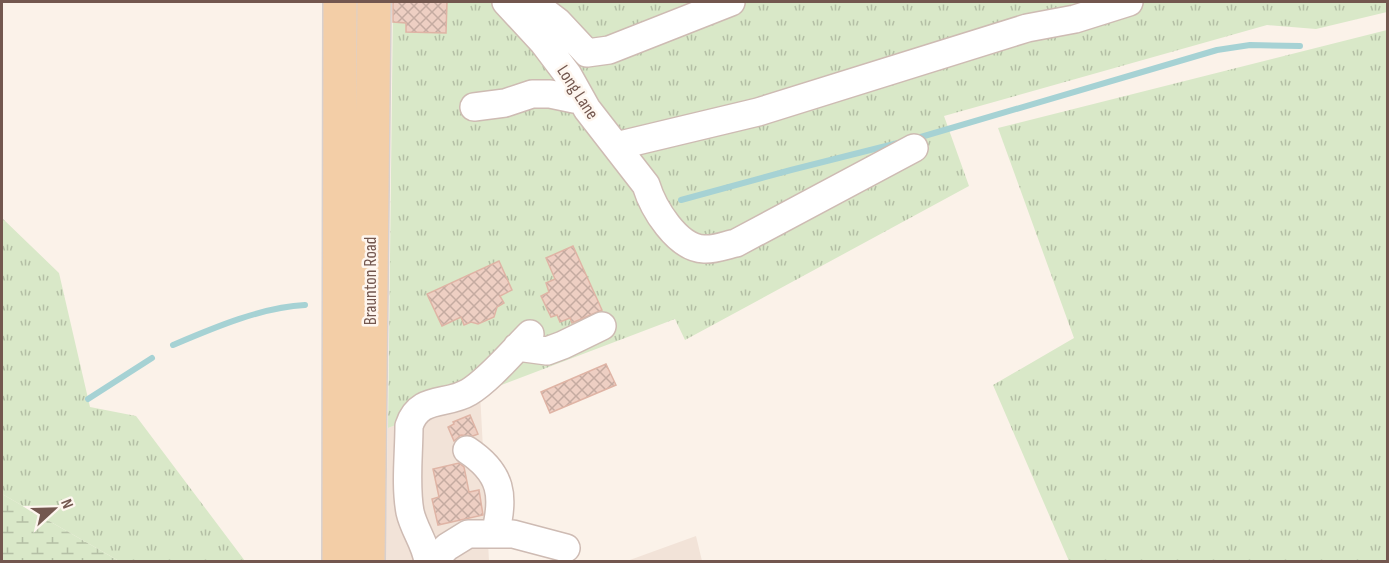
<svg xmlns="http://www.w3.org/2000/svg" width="1389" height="563" viewBox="0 0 1389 563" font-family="'Sofia Sans Condensed',sans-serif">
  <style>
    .residential { fill: #f2e3d8 }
    .grass { fill: url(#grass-tufts) }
    .wetland { fill: url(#wetland-marsh) }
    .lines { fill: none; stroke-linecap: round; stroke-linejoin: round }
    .stream { stroke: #a6d2d4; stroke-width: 6 }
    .building { fill: url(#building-cross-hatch); stroke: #dfb4a5; stroke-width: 1.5 }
    .minor-casing { stroke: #cebbb3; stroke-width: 30 }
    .major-casing { stroke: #d8d0ce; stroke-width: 36 }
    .minor { stroke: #fff; stroke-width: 27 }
    .major { stroke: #f3cea7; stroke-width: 33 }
    .labels { text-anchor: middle; stroke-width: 5; stroke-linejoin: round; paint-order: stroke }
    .street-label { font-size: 18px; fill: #73574f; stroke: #fef6ef }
  </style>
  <defs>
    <pattern id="grass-tufts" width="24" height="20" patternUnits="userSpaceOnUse" patternTransform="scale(1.5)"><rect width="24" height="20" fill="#d9e8c8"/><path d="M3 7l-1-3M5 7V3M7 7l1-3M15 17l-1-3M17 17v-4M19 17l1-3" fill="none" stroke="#b4bfa5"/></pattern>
    <pattern id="wetland-marsh" width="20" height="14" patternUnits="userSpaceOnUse" patternTransform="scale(1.5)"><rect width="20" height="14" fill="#d9e8c8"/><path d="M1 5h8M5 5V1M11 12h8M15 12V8" fill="none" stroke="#b4bfa5"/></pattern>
    <pattern id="building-cross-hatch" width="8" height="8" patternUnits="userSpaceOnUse" patternTransform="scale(1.5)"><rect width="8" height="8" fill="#eecfc3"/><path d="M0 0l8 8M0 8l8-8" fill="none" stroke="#c5aba1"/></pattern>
  </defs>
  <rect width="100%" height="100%" fill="#fbf2e9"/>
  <path class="residential" d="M 480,393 L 489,561 L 385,562 L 388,428 Z
    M 696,536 L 702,561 L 627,561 Z"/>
  <path class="grass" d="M 393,2 L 1387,2 L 1387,12 L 1316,29 L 1267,25 L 944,116 L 969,186 L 685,340 L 675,319 L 388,428 Z
    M 1387,30 L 1387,561 L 1069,561 L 993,385 L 1074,338 L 998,128 Z
    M 2,218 L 59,273 L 90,407 L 136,416 L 245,561 L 119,561 L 2,494 Z"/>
  <path class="wetland" d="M 2,494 L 119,561 L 2,561 Z"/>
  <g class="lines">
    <path class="stream" d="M 914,139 L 1217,50 L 1250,45 L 1300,46
      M 681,200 L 791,170 L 898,143
      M 173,345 C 213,328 262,307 305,305
      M 88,399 L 152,358"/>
  </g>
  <path class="building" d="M 393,2 L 447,2 L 446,33 L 406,32 L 406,23 L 393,22 Z
    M 573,246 L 602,310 L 572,323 L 570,318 L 560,322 L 557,315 L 551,317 L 541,296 L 549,292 L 546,283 L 555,279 L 546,258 Z
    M 499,261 L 512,290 L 500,296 L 504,303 L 497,307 L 494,317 L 478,324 L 471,322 L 464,325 L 461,317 L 442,326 L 427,294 Z
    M 606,364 L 616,385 L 550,413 L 541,392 Z
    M 470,415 L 478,434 L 473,436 L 461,435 L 454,441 L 448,427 L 454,424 L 453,422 Z
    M 459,463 L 464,467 L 469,492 L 479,490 L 483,515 L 438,525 L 432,499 L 439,497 L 433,469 Z"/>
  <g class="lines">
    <g class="minor-casing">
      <path id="minor" d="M 506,2 L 543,42 L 568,75 L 587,109 L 646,185 C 653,208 677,248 704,249 C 714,250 726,245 736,243 L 914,148
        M 532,2 L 558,22 L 587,53 L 609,50 L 731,2
        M 474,107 L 505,103 L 532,94 L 550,94 L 574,99 L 579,97
        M 616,146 L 758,112 L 1027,28 L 1075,19 L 1129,2
        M 517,347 L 547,351 L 563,345 L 602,326
        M 467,450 C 502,473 505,496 495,534
        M 428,562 C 426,544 414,530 410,512 C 405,485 409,454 409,426 C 419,395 446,406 469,392 C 490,379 512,352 530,334
        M 432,562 L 447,547 L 468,534 L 513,534 L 566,548"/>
    </g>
    <g class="major-casing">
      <path id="major" d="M 339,562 L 340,2
        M 368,562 L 374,2"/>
    </g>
    <use href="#minor" class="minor"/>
    <use href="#major" class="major"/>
  </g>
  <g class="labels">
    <g class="street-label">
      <text transform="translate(578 92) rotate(57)" y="6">Long Lane</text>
      <text transform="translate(370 281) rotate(-90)" y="6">Braunton Road</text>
    </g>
  </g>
  <rect width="1389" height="563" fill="none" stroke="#73574f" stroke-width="6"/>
  <g transform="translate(54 509) rotate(68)" stroke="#fef6ef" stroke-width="4.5" paint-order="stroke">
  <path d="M0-4.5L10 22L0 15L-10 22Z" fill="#73574f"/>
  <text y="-9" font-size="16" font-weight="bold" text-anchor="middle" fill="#73574f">N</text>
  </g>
</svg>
